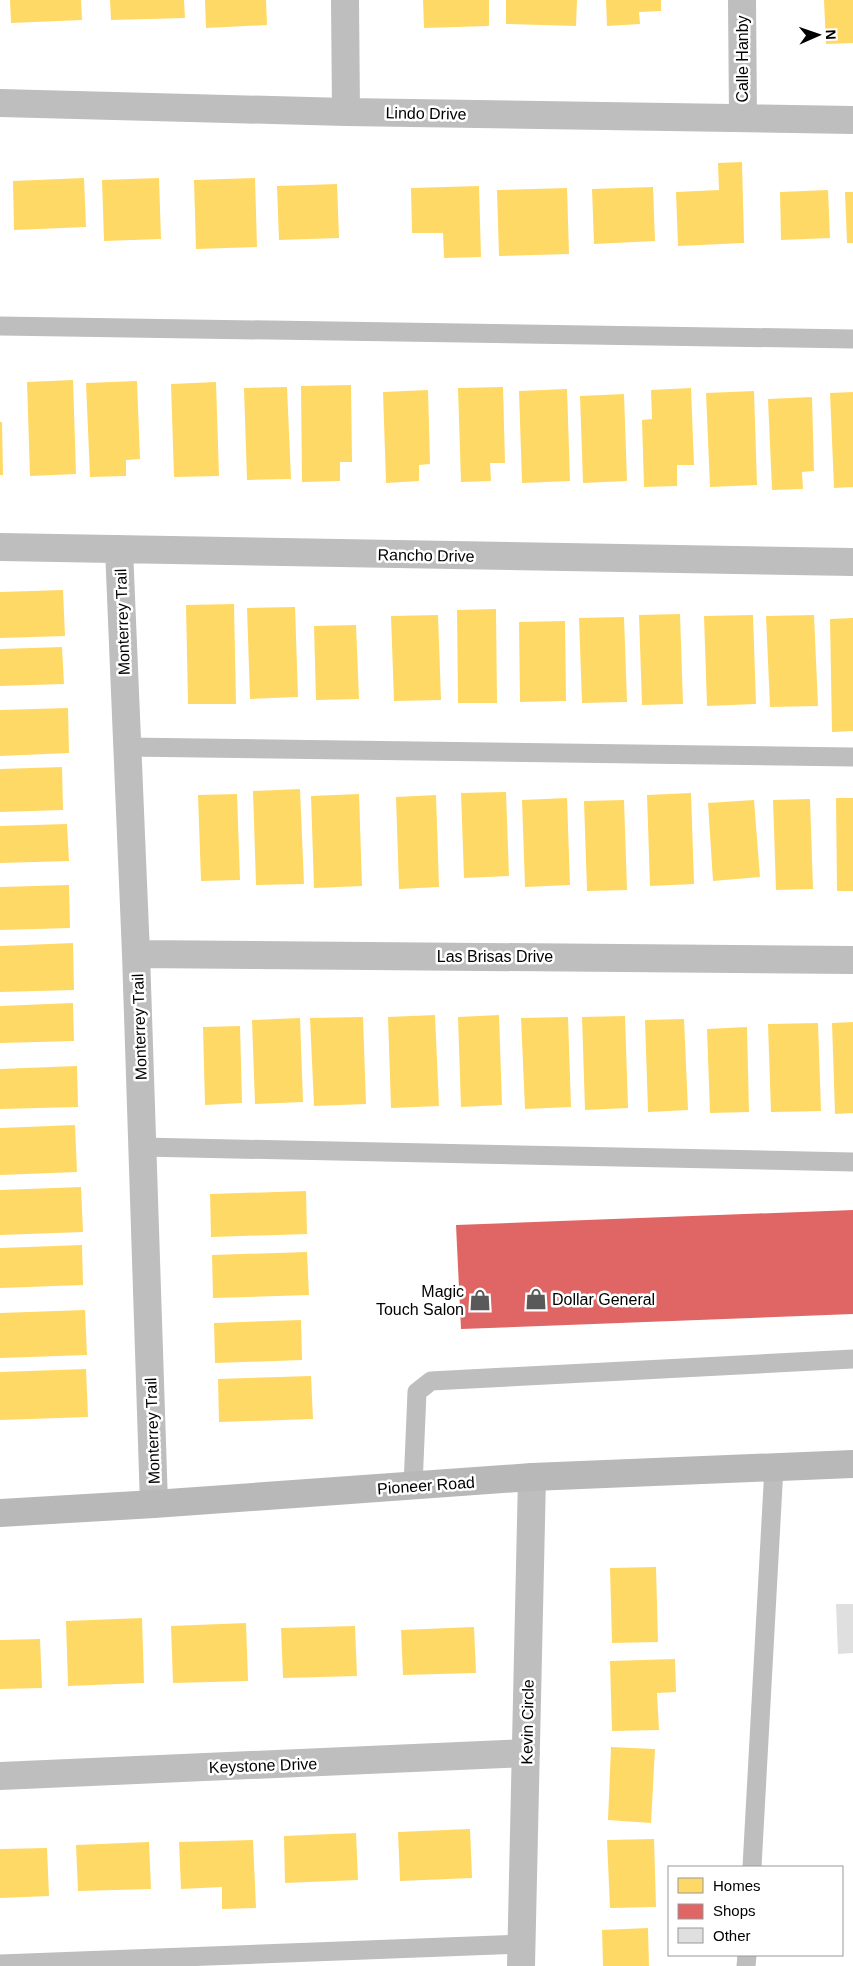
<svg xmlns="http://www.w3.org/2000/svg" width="853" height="1966" viewBox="0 0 853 1966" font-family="Arial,sans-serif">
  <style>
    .homes { fill: #ffd966 }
    .shops { fill: #e06666 }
    .building { fill: #dfdfdf }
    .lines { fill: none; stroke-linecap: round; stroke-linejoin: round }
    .service { stroke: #bebebe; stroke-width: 19 }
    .minor { stroke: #bebebe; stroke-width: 28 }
    .secondary { stroke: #b8b8b8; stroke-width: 28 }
    .labels { text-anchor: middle; stroke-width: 5; stroke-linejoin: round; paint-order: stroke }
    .street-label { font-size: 16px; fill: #000; stroke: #fff }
    .poi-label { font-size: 16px; fill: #000; stroke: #fff; text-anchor: end }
  </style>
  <rect width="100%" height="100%" fill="#fff"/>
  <path class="homes" d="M 10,0 L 81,0 L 82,20 L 11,23 Z
    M 110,0 L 184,0 L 185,18 L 111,20 Z
    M 205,0 L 266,0 L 267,25 L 206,28 Z
    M 423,0 L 489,0 L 489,26 L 424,28 Z
    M 506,0 L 577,0 L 576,26 L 506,24 Z
    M 606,0 L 661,0 L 661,11 L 639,12 L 640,24 L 607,26 Z
    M 824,0 L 853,0 L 853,43 L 826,44 Z
    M 742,162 L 744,243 L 678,246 L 676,192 L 719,190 L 718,163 Z
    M 84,178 L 86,227 L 14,230 L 13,181 Z
    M 159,178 L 161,239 L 104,241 L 102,180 Z
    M 255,178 L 257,247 L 196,249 L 194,180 Z
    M 337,184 L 339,238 L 279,240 L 277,186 Z
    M 479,186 L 481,257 L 444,258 L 443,233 L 412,233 L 411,188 Z
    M 653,187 L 655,241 L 594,244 L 592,189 Z
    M 567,188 L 569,254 L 499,256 L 497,190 Z
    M 828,190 L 830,238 L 781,240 L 780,192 Z
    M 845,192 L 853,192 L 853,243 L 847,243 Z
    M 73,380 L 76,474 L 30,476 L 27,382 Z
    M 137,381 L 140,459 L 126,460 L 126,476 L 90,477 L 86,383 Z
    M 216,382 L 219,476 L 174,477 L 171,384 Z
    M 351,385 L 352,462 L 340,462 L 340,481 L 302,482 L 301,386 Z
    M 287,387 L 291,479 L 247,480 L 244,388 Z
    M 503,387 L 505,463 L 490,463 L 491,481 L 461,482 L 458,388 Z
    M 691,388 L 694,465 L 677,465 L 677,486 L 644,487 L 642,420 L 652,419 L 651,390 Z
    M 567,389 L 570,481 L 522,483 L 519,391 Z
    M 428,390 L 430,464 L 419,465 L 419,481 L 386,483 L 383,392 Z
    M 754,391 L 757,485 L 710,487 L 706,393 Z
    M 853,392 L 853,487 L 834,488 L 830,393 Z
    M 624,394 L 627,481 L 583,483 L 580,396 Z
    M 812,397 L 814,471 L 802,472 L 803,489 L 772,490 L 768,399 Z
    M 0,422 L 2,422 L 3,475 L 0,475 Z
    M 63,590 L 65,636 L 0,638 L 0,592 Z
    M 234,604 L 236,704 L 188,704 L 186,605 Z
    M 295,607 L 298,697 L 250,699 L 247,608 Z
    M 496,609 L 497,703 L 458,703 L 457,610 Z
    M 680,614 L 683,704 L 642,705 L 639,615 Z
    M 438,615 L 441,700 L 394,701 L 391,616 Z
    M 753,615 L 756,704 L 707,706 L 704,616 Z
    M 814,615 L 818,706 L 770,707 L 766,616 Z
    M 624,617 L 627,702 L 582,703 L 579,618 Z
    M 853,618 L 853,731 L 832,732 L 830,619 Z
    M 565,621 L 566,701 L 520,702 L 519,622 Z
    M 356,625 L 359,699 L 316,700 L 314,626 Z
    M 62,647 L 64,684 L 0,686 L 0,649 Z
    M 68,708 L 69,753 L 0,756 L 0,710 Z
    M 62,767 L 63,810 L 0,812 L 0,769 Z
    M 300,789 L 304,884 L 256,885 L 253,791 Z
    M 506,792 L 509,876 L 464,878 L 461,793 Z
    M 691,793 L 694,884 L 650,886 L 647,795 Z
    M 237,794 L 240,880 L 201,881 L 198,795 Z
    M 359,794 L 362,886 L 314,888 L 311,796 Z
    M 436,795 L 439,887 L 399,889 L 396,797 Z
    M 567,798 L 570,885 L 525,887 L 522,800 Z
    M 836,798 L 853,798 L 853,891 L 837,891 Z
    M 810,799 L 813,889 L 776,890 L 773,800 Z
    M 624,800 L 627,890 L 587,891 L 584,801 Z
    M 754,800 L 760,877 L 713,881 L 708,803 Z
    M 67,824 L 69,861 L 0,863 L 0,826 Z
    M 69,885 L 70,928 L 0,930 L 0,887 Z
    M 73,943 L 74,990 L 0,992 L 0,946 Z
    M 73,1003 L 74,1041 L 0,1043 L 0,1006 Z
    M 435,1015 L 439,1106 L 391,1108 L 388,1017 Z
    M 499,1015 L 502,1105 L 461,1107 L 458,1017 Z
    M 625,1016 L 628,1108 L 585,1110 L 582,1017 Z
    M 363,1017 L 366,1104 L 314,1106 L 310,1018 Z
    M 568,1017 L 571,1107 L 525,1109 L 521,1018 Z
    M 300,1018 L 303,1102 L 255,1104 L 252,1020 Z
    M 684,1019 L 688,1110 L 648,1112 L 645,1020 Z
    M 853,1022 L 853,1113 L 835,1114 L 832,1023 Z
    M 818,1023 L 821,1111 L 771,1112 L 768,1024 Z
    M 240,1026 L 242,1103 L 205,1105 L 203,1027 Z
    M 747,1027 L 749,1112 L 710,1113 L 707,1029 Z
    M 77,1066 L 78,1107 L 0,1109 L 0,1069 Z
    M 75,1125 L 77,1172 L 0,1175 L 0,1128 Z
    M 81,1187 L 83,1232 L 0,1235 L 0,1190 Z
    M 306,1191 L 307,1234 L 211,1237 L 210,1194 Z
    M 82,1245 L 83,1285 L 0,1288 L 0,1248 Z
    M 307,1252 L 309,1295 L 213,1298 L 212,1255 Z
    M 85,1310 L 87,1355 L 0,1358 L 0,1313 Z
    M 301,1320 L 302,1360 L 215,1363 L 214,1323 Z
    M 86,1369 L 88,1417 L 0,1420 L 0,1372 Z
    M 311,1376 L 313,1419 L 219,1422 L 218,1379 Z
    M 656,1567 L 658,1642 L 612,1643 L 610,1568 Z
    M 142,1618 L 144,1683 L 68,1686 L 66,1621 Z
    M 246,1623 L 248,1681 L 173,1683 L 171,1626 Z
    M 355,1626 L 357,1676 L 283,1678 L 281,1628 Z
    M 474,1627 L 476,1673 L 403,1675 L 401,1630 Z
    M 40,1639 L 42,1688 L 0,1689 L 0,1640 Z
    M 675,1659 L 676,1692 L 657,1693 L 659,1730 L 612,1731 L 610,1661 Z
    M 611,1747 L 655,1749 L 651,1823 L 608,1820 Z
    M 470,1829 L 472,1878 L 400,1881 L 398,1832 Z
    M 356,1833 L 358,1880 L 285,1883 L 284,1836 Z
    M 654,1839 L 656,1907 L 610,1908 L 607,1840 Z
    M 253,1840 L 256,1908 L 222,1909 L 222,1887 L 181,1889 L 179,1842 Z
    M 149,1842 L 151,1889 L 78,1891 L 76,1845 Z
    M 47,1848 L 49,1896 L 0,1898 L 0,1849 Z
    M 648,1928 L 649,1966 L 603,1966 L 602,1930 Z"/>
  <path class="shops" d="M 853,1210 L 853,1314 L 461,1329 L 456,1225 Z"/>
  <path class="building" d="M 836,1604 L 853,1604 L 853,1653 L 838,1654 Z"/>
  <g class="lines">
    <path class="service" d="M 0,326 L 853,339
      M 127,747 L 853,757
      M 142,1147 L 853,1162
      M 413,1486 L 417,1392 L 431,1381 L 853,1359
      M 752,1867 L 774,1467
      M 0,1964 L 522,1944
      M 746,1966 L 747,1955"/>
    <path class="minor" d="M 345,0 L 346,112
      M 742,0 L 743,118
      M 0,103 L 346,112 L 853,120
      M 0,547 L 853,562
      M 119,549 L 136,954 L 154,1504
      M 136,954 L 853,960
      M 0,1776 L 526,1753
      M 521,1966 L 532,1477"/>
    <path class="secondary" d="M 0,1513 L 154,1504 L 532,1477 L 853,1464"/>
  </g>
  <defs>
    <g id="shop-bare" transform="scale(1.725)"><path d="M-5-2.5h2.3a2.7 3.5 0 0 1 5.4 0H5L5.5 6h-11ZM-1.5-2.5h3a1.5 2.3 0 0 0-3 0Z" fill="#595959" stroke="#fff" stroke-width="2.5" paint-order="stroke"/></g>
  </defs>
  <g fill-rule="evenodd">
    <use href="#shop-bare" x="536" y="1299"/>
    <use href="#shop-bare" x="480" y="1300"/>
  </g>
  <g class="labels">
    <g class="street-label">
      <text transform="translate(742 59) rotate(-90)" y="6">Calle Hanby</text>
      <text transform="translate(426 113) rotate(1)" y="6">Lindo Drive</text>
      <text transform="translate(426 555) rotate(1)" y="6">Rancho Drive</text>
      <text transform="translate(122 622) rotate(-92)" y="6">Monterrey Trail</text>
      <text x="495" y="962">Las Brisas Drive</text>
      <text transform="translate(139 1027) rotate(-92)" y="6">Monterrey Trail</text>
      <text transform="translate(152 1431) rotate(-92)" y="6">Monterrey Trail</text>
      <text transform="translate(426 1485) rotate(-4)" y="6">Pioneer Road</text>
      <text transform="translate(527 1722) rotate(-89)" y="6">Kevin Circle</text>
      <text transform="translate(263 1765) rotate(-2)" y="6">Keystone Drive</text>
    </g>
    <g class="poi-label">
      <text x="464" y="1297">Magic<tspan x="464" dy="18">Touch Salon</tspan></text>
      <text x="552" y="1305" text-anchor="start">Dollar General</text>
    </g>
  </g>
  <rect x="668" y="1866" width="175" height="90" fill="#ffffff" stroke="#999999"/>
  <rect x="678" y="1878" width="25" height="15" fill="#ffd966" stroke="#999999"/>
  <text x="713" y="1891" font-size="15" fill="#000000">Homes</text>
  <rect x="678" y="1904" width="25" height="15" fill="#e06666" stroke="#999999"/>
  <text x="713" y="1916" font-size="15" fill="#000000">Shops</text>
  <rect x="678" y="1928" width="25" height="15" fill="#dfdfdf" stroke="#999999"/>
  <text x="713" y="1941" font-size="15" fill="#000000">Other</text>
  <g transform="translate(818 35) rotate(88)" stroke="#ffffff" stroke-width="4" paint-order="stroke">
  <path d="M0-4L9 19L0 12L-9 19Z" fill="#000000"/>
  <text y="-8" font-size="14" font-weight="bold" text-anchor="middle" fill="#000000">N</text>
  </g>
</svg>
